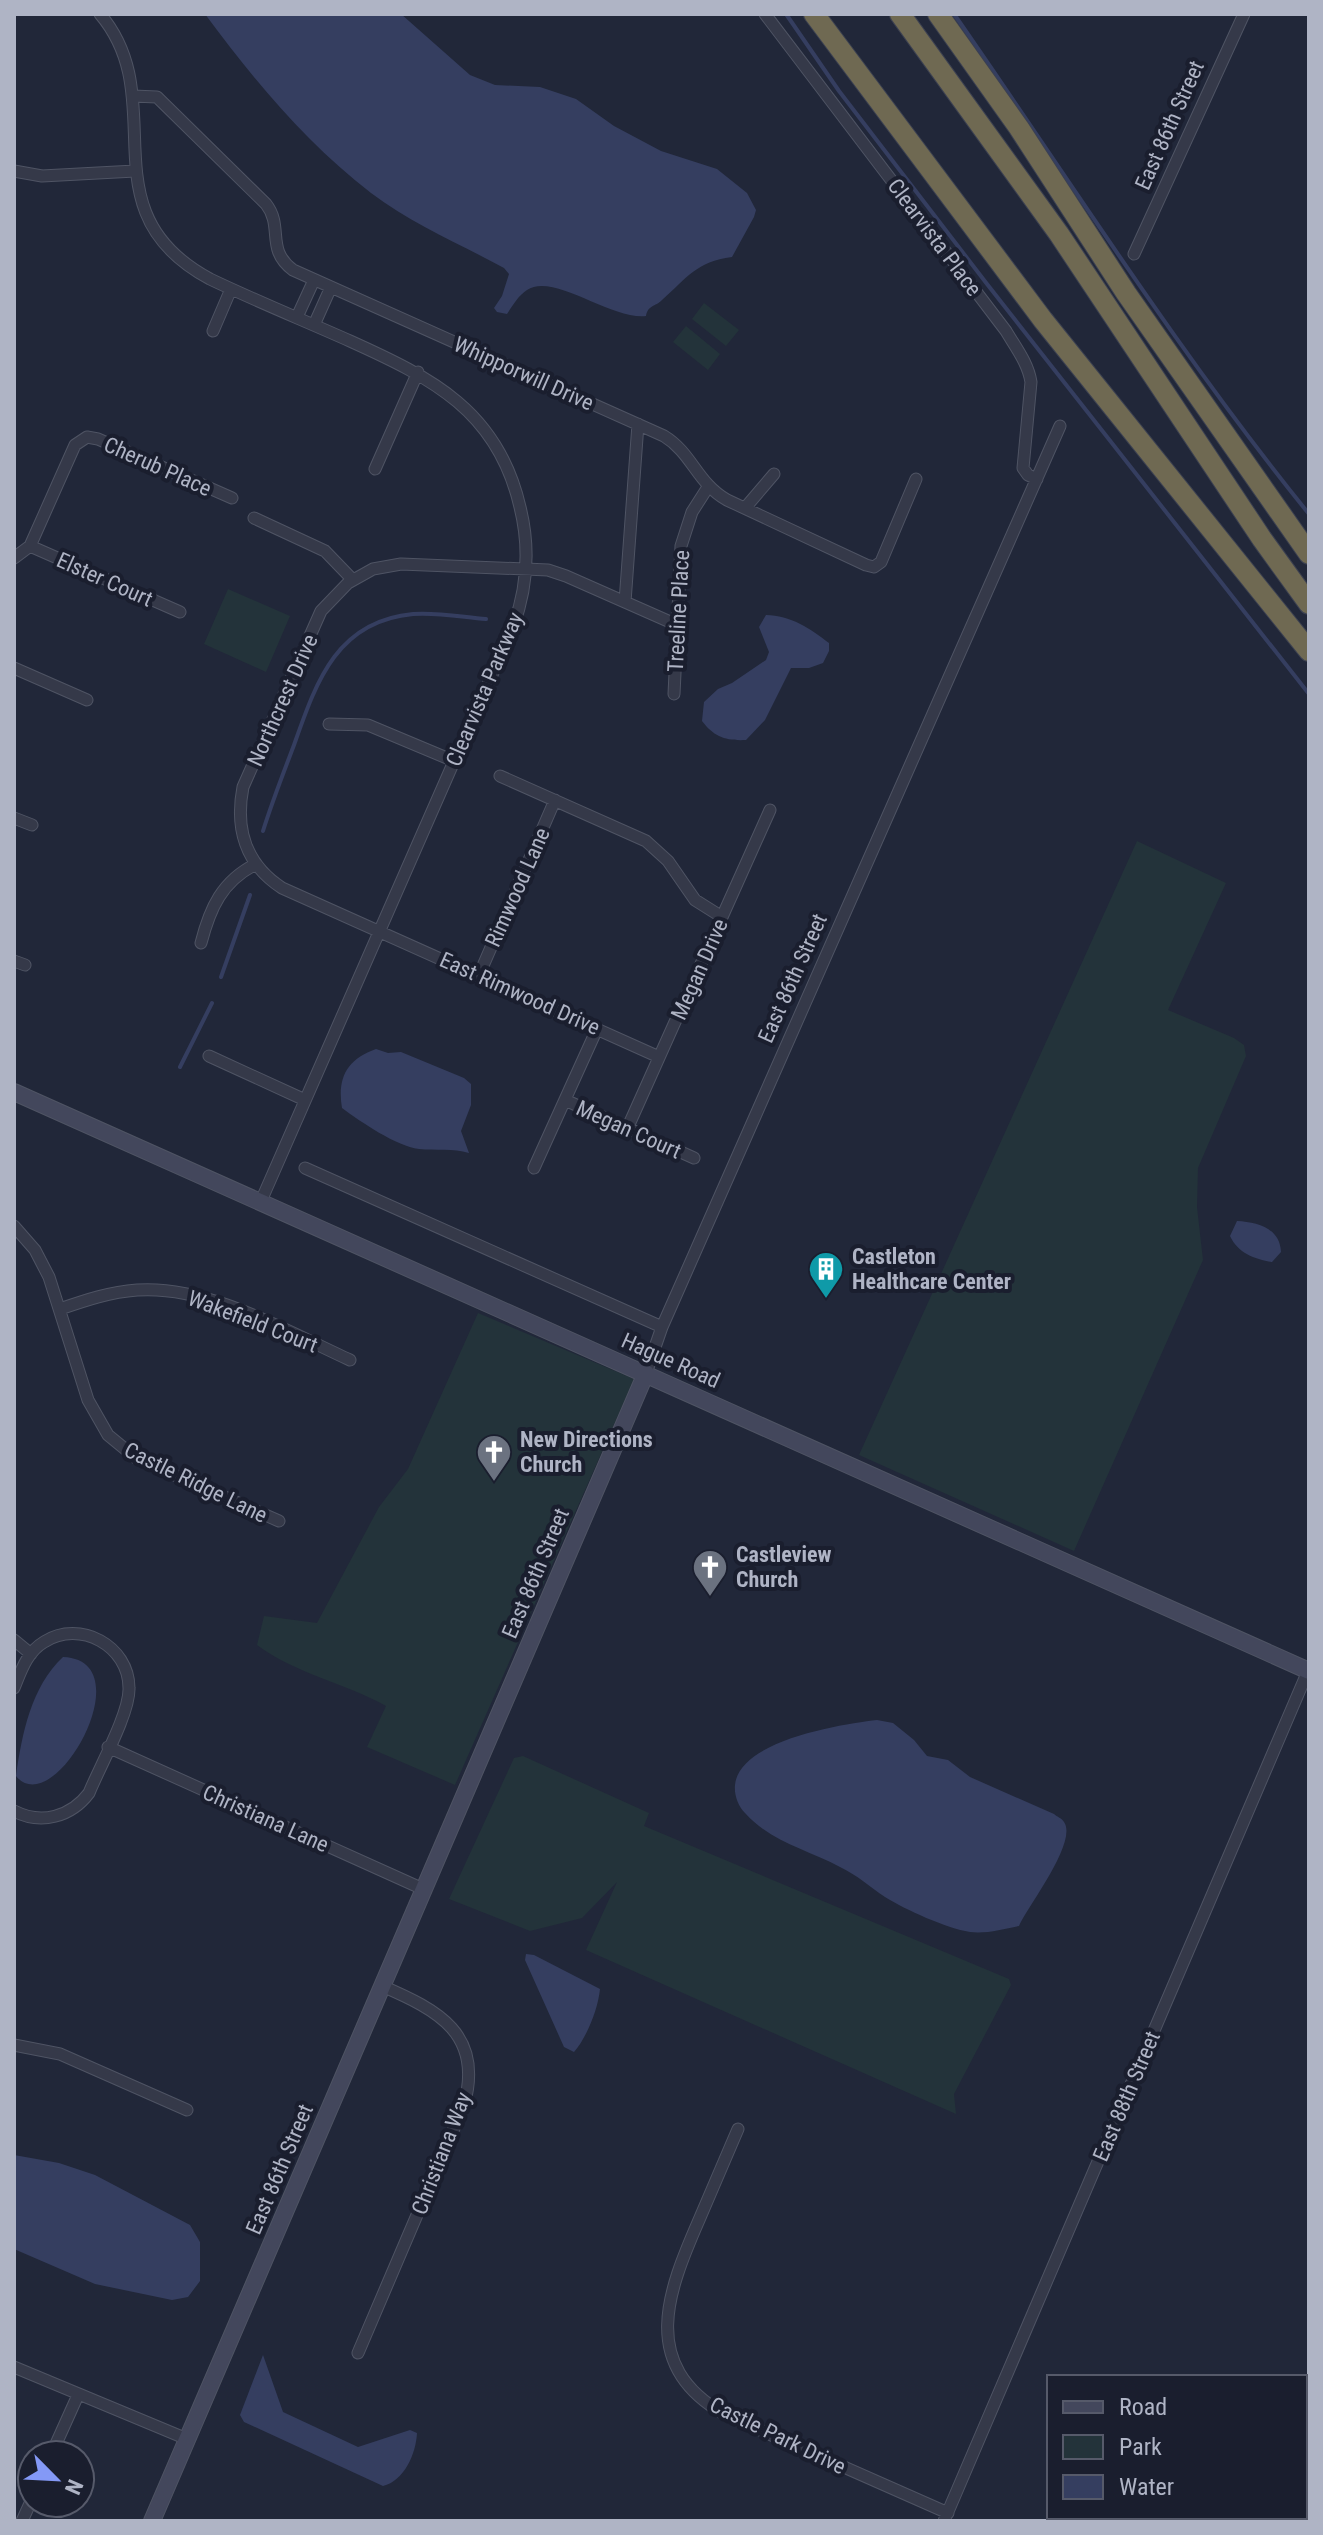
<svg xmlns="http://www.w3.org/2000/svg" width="1323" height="2535" viewBox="0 0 1323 2535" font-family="'Roboto Condensed',sans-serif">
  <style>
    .green { fill: #23333a }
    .water { fill: #353e60 }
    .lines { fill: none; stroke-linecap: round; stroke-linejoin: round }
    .stream { stroke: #353e60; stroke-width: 4 }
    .street-casing { stroke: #4f5464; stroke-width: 13 }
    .secondary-casing { stroke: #4f5464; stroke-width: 18 }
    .highway-casing { stroke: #3c4151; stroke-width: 22 }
    .street { stroke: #353949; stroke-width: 11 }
    .secondary { stroke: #43475c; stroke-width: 16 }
    .highway { stroke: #6f6952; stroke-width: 20 }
    .labels { text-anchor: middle; stroke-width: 8; stroke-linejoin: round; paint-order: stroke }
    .street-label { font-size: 22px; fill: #afb4c5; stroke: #1a1e2e }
    .poi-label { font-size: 22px; font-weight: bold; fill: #afb4c5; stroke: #1a1e2e; text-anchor: start }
  </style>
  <rect width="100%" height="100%" fill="#212739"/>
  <path class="green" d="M 704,303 L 739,330 L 726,346 L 692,319 Z
    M 686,326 L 720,354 L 708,370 L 673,342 Z
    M 228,589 L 290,616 L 266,672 L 204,644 Z
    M 1137,841 L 1226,883 L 1168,1010 L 1234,1038 L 1244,1045 L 1246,1056 L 1198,1168 L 1197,1207 L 1203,1260 L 1074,1551 L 859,1455 Z
    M 478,1313 L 634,1379 L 455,1785 L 367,1747 L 386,1706 C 345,1683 296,1674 257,1645 L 264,1616 L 317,1623 L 379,1507 L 408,1469 Z
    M 523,1756 L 649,1813 L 644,1826 L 1009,1979 L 1011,1985 L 954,2094 L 956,2114 L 586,1950 L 617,1882 L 582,1918 L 530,1931 L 449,1899 L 514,1758 Z"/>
  <path class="water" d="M 205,14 L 401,14 L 470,75 L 495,85 L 540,87 L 576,99 L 614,126 L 661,151 L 717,169 L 747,193 L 756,210 L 754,217 L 732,257 C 696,262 688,277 662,300 C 655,307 648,305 646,316 C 611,320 553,272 527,290 C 518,296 513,305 507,314 L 497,312 L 494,308 L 502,296 L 509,274 L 504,268 C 460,244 412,224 371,193 C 306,143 253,79 205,14 Z
    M 766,615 C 790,615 811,629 829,643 L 829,651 L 823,663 L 809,668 L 791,668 L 765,720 L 746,740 C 726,741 714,737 702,721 L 704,702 L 718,689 L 732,683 L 766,660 L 769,652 L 759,627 Z
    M 376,1049 L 388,1053 L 401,1052 L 464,1078 L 471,1084 L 471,1105 L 461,1131 L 469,1153 C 453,1148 436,1151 419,1149 C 396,1146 361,1122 342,1108 C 337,1078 347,1059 376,1049 Z
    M 1237,1221 C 1257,1222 1280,1228 1281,1252 L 1272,1262 C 1254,1259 1238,1253 1230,1236 Z
    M 63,1657 C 145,1660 54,1823 16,1776 C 22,1734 31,1687 63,1657 Z
    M 877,1720 L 893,1723 L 914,1740 L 927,1756 L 948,1760 L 970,1777 L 1054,1814 C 1057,1817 1062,1818 1064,1822 C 1078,1842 1028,1906 1019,1926 C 1004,1929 986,1934 970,1932 C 946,1928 906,1910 885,1897 C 870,1887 857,1875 840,1867 C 806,1849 771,1842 745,1813 C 738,1806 734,1795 735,1785 C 739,1740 843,1724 877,1720 Z
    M 526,1954 L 534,1955 L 600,1989 C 598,2009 587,2037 574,2052 L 564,2047 L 525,1960 Z
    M 14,2155 L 59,2163 L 95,2175 L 190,2225 L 200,2242 L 200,2281 L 188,2297 L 172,2300 L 95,2284 L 14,2249 Z
    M 263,2355 L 283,2412 L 358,2447 L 410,2430 L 417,2433 C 416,2454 404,2481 383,2486 L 244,2422 L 240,2415 Z"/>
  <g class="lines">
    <path class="stream" d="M 786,14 L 839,91 L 987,284 L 1309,694
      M 954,14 C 1071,182 1180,355 1309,514
      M 263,831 C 272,802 283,774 294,745 C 316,683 336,621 413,614 C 436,612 462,617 486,619
      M 221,977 L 250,895
      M 180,1067 L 212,1003"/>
    <g class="street-casing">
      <path id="street" d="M 100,14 C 174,101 83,211 210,279 C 256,301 303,320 350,341 C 432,378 498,411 520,507 C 530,547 527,589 513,627 L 261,1201
        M 765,14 L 1006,331 C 1016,348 1028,363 1031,382 L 1023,468 L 1028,475 L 1037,479
        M 133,96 L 157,97 L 266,204 C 284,227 265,249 293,270 L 664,436 C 692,453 697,483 727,500 L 866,565 L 874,567 L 881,562 L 916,479
        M 14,171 L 42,176 L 135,171
        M 1134,254 L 1244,14
        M 297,317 L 314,280
        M 314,325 L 331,287
        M 213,331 L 231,289
        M 375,469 L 418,372
        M 745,508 L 774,474
        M 254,518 L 325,551 L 352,579
        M 30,546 L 180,612
        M 14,558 L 30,546 L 75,445 L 87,437 L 98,439 L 232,498
        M 625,602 L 638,424
        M 14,668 L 87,700
        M 674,694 L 681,546 L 692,512 L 708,487
        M 329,724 L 368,725 L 454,761
        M 500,776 L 646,841 L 668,861 L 695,900 L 722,917
        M 14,818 L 32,825
        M 201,943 C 210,908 222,881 256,864
        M 14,961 L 25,965
        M 479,975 L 555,800
        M 209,1056 L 305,1100
        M 659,1057 L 282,888 C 245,864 235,828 243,787 L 321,611 L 348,583 L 373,569 L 401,564 L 548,570 L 566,576 L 677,625
        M 565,1100 L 694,1158
        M 627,1129 L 770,810
        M 305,1168 L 662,1327
        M 534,1168 L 597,1029
        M 14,1226 L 35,1250 L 49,1277 L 88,1400 L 108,1435 L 136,1458 L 279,1521
        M 60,1309 C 86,1300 110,1292 137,1290 C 209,1285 286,1331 350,1360
        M 646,1373 L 662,1327 L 1060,426
        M 14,1640 L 31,1654
        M 14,1688 C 21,1671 27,1652 44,1642 C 80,1619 129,1646 129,1688 C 130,1713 99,1768 89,1793 C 71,1817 41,1825 14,1811
        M 108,1747 L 423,1889
        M 14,2045 L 60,2054 L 187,2110
        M 738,2129 C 725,2159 712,2189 699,2220 C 668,2291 638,2365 724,2414 L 948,2513
        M 358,2353 L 464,2105 C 484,2034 438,2010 382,1986
        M 14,2367 L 187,2439
        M 51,2455 L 78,2395
        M 22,2521 L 32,2499
        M 944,2521 L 1308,1671"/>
    </g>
    <g class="secondary-casing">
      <path id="secondary" d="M 14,1092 L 1309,1671
        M 152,2521 L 646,1373"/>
    </g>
    <g class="highway-casing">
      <path id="highway" d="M 814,14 L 1043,320 L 1309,651
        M 900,14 L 1059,234 L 1262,539 L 1309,604
        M 938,14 L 1019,128 L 1126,293 L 1309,554"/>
    </g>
    <use href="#street" class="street"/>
    <use href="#secondary" class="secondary"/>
    <use href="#highway" class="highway"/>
  </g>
  <defs>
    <g id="building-pin" transform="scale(1.8)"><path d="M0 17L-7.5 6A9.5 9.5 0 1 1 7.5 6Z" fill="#0f9aa8" stroke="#1a1e2e"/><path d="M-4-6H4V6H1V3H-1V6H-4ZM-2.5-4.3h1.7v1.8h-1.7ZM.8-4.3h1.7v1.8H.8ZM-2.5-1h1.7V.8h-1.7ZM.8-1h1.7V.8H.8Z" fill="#fff"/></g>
    <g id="church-pin" transform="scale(1.8)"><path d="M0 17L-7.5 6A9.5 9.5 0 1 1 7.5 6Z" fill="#6b7280" stroke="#1a1e2e"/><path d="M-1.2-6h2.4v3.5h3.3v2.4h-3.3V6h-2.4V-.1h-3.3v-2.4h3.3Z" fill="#fff"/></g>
  </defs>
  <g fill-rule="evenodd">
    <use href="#building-pin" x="826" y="1269"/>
    <use href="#church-pin" x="494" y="1452"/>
    <use href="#church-pin" x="710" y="1567"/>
  </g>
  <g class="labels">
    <g class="street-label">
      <text transform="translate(1169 125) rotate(-66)" y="8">East 86th Street</text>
      <text transform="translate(935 237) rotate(53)" y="8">Clearvista Place</text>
      <text transform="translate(524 373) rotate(24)" y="8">Whipporwill Drive</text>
      <text transform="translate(158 466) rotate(24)" y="8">Cherub Place</text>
      <text transform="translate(105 579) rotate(24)" y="8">Elster Court</text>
      <text transform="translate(678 611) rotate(-87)" y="8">Treeline Place</text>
      <text transform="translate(484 689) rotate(-67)" y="8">Clearvista Parkway</text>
      <text transform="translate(282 700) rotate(-66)" y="8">Northcrest Drive</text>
      <text transform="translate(517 887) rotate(-66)" y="8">Rimwood Lane</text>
      <text transform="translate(699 969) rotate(-66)" y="8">Megan Drive</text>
      <text transform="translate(792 978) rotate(-66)" y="8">East 86th Street</text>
      <text transform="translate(520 993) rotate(24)" y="8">East Rimwood Drive</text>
      <text transform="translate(629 1129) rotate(24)" y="8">Megan Court</text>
      <text transform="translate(253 1321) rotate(21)" y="8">Wakefield Court</text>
      <text transform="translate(671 1360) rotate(24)" y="8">Hague Road</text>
      <text transform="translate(196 1482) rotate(26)" y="8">Castle Ridge Lane</text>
      <text transform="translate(535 1573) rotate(-67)" y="8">East 86th Street</text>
      <text transform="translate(266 1818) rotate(24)" y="8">Christiana Lane</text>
      <text transform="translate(1126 2096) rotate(-67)" y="8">East 88th Street</text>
      <text transform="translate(441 2153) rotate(-69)" y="8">Christiana Way</text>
      <text transform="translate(279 2169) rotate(-67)" y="8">East 86th Street</text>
      <text transform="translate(778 2435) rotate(26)" y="8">Castle Park Drive</text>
    </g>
    <g class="poi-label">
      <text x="852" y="1264">Castleton<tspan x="852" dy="25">Healthcare Center</tspan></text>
      <text x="520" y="1447">New Directions<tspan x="520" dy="25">Church</tspan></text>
      <text x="736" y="1562">Castleview<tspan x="736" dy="25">Church</tspan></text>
    </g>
  </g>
  <rect width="1323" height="2535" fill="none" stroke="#afb4c5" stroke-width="32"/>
  <rect x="1047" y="2375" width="260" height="144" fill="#1a1e2e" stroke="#565a6a" stroke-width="2"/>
  <rect x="1063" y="2401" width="40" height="12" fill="#43475c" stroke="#565a6a" stroke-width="2"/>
  <text x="1119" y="2415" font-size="24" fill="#afb4c5">Road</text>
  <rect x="1063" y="2435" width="40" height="24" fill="#23333a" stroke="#565a6a" stroke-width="2"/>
  <text x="1119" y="2455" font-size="24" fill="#afb4c5">Park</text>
  <rect x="1063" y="2475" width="40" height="24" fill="#353e60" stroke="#565a6a" stroke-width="2"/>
  <text x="1119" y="2495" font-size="24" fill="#afb4c5">Water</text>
  <g transform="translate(56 2479) rotate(114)"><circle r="38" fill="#1a1e2e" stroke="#565a6a" stroke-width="2"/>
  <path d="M0-6L14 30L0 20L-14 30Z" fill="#8499f6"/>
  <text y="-12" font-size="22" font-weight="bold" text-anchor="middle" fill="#afb4c5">N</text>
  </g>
</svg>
